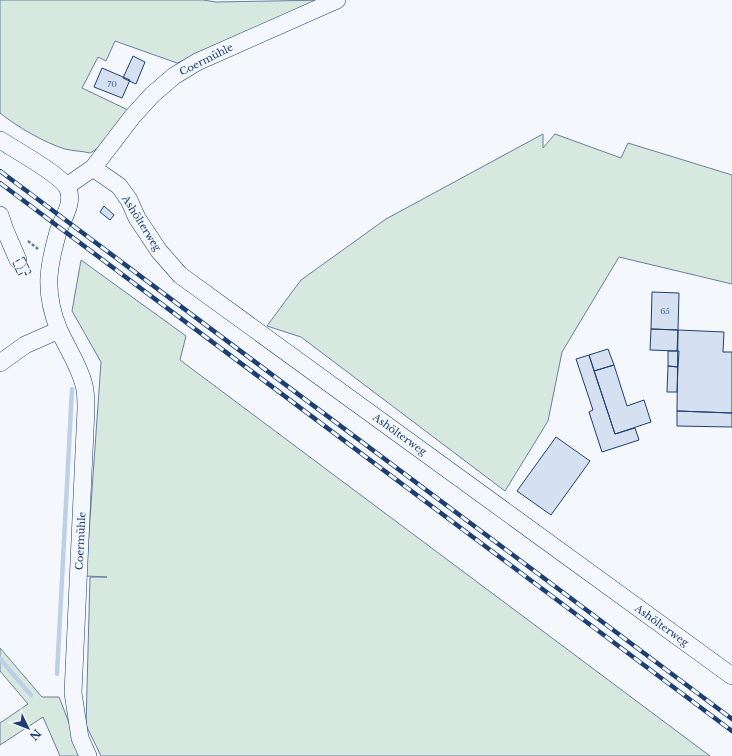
<svg xmlns="http://www.w3.org/2000/svg" width="732" height="756" viewBox="0 0 732 756" font-family="'Libre Baskerville',serif">
  <style>
    .green { fill: #d7e8df; stroke: #687fa3 }
    .lines { fill: none; stroke-linecap: round; stroke-linejoin: round }
    .stream { stroke: #bed0e5; stroke-width: 4.5 }
    .building { fill: #d5e0f0; stroke: #1d3f73 }
    .minor-casing { stroke: #1d3f73; stroke-width: 18 }
    .path { stroke: #5e769c; stroke-width: 2.5; stroke-dasharray: 3 2; stroke-linecap: butt }
    .minor { stroke: #f4f7fb; stroke-width: 17 }
    .rail-casing { stroke: #1d3f73; stroke-width: 4.5 }
    .rail { stroke: #f4f7fb; stroke-width: 3; stroke-dasharray: 9; stroke-linecap: butt }
    .fence { stroke: #1d3f73; stroke-width: 1; stroke-dasharray: 5 2; stroke-linecap: butt }
    .labels { text-anchor: middle; stroke-width: 3; stroke-linejoin: round; paint-order: stroke }
    .number-label { font-size: 8px; fill: #4b6792 }
    .street-label { font-size: 10px; fill: #1d3f73; stroke: #f4f7fb }
  </style>
  <rect width="100%" height="100%" fill="#f4f7fb"/>
  <path class="green" d="M 0,0 L 203,0 L 216,2 L 327,0 L 261,29 L 177,63 L 115,41 L 106,61 L 98,57 L 82,88 L 128,110 L 106,143 L 90,153 C 82,151 73,151 65,149 C 45,143 16,126 0,113 Z
    M 543,134 L 543,148 L 555,134 L 621,158 L 628,143 L 732,175 L 732,284 L 619,257 L 562,352 L 548,421 L 505,491 L 301,337 L 267,326 L 301,280 L 386,219 Z
    M 81,260 L 186,336 L 180,360 L 710,756 L 101,756 L 86,725 L 90,577 L 107,577 L 86,576 L 101,362 L 72,311 Z
    M 0,648 L 42,697 L 59,697 L 82,756 L 60,756 L 43,717 L 0,745 L 0,723 L 28,704 L 0,671 Z"/>
  <g class="lines">
    <path class="stream" d="M 0,659 L 31,695
      M 57,674 L 72,389"/>
  </g>
  <path class="building" d="M 133,56 L 145,62 L 136,84 L 123,78 Z
    M 102,68 L 130,80 L 122,98 L 94,87 Z
    M 104,206 L 114,215 L 110,220 L 100,212 Z
    M 652,292 L 679,293 L 678,330 L 651,329 Z
    M 651,329 L 678,330 L 677,351 L 650,350 Z
    M 678,330 L 724,332 L 723,352 L 732,352 L 732,413 L 677,411 Z
    M 608,349 L 614,365 L 594,371 L 589,355 Z
    M 668,351 L 679,351 L 678,367 L 668,366 Z
    M 589,355 L 615,434 L 635,428 L 639,440 L 602,452 L 589,412 L 593,410 L 576,359 Z
    M 614,365 L 627,406 L 644,400 L 651,422 L 615,434 L 594,371 Z
    M 668,366 L 678,367 L 677,392 L 667,392 Z
    M 677,411 L 732,413 L 732,427 L 677,426 Z
    M 556,437 L 590,461 L 551,515 L 517,491 Z"/>
  <g class="lines">
    <g class="minor-casing">
      <path id="minor" d="M 0,140 C 14,149 63,176 68,189 C 74,204 62,219 58,232 C 54,246 50,262 49,277 C 48,295 52,313 59,330 C 67,348 79,365 84,385 C 86,392 86,401 86,409 L 73,693 L 80,738 L 88,756
        M 93,168 L 119,186 L 129,200 L 137,218 L 159,251 L 180,275 L 732,676
        M 67,186 L 93,168 L 132,117 L 152,95 L 174,76 L 197,62 L 337,0
        M 0,215 L 5,230 L 18,260
        M 0,363 L 25,345 L 59,330"/>
    </g>
    <path class="path" d="M 28,241 L 38,249"/>
    <use href="#minor" class="minor"/>
    <g class="rail-casing">
      <path id="rail" d="M 0,171 L 732,719
        M 0,183 L 732,731"/>
    </g>
    <use href="#rail" class="rail"/>
    <path class="fence" d="M 24,257 L 31,272 L 26,275 L 25,272 L 18,275 L 13,263 Z"/>
  </g>
  <g class="labels">
    <g class="number-label">
      <text x="112" y="87">70</text>
      <text x="665" y="314">65</text>
    </g>
    <g class="street-label">
      <text transform="translate(206 59) rotate(-27)" y="4">Coermühle</text>
      <text transform="translate(142 223) rotate(58)" y="4">Ashölterweg</text>
      <text transform="translate(400 434) rotate(36)" y="4">Ashölterweg</text>
      <text transform="translate(80 541) rotate(-87)" y="4">Coermühle</text>
      <text transform="translate(662 625) rotate(36)" y="4">Ashölterweg</text>
    </g>
  </g>
  <g transform="translate(28 728) rotate(133)" stroke="#f4f7fb" stroke-width="3" paint-order="stroke">
  <path d="M0-3L7 15L0 10L-7 15Z" fill="#1d3f73"/>
  <text y="-6" font-size="11" font-weight="bold" text-anchor="middle" fill="#1d3f73">N</text>
  </g>
</svg>
